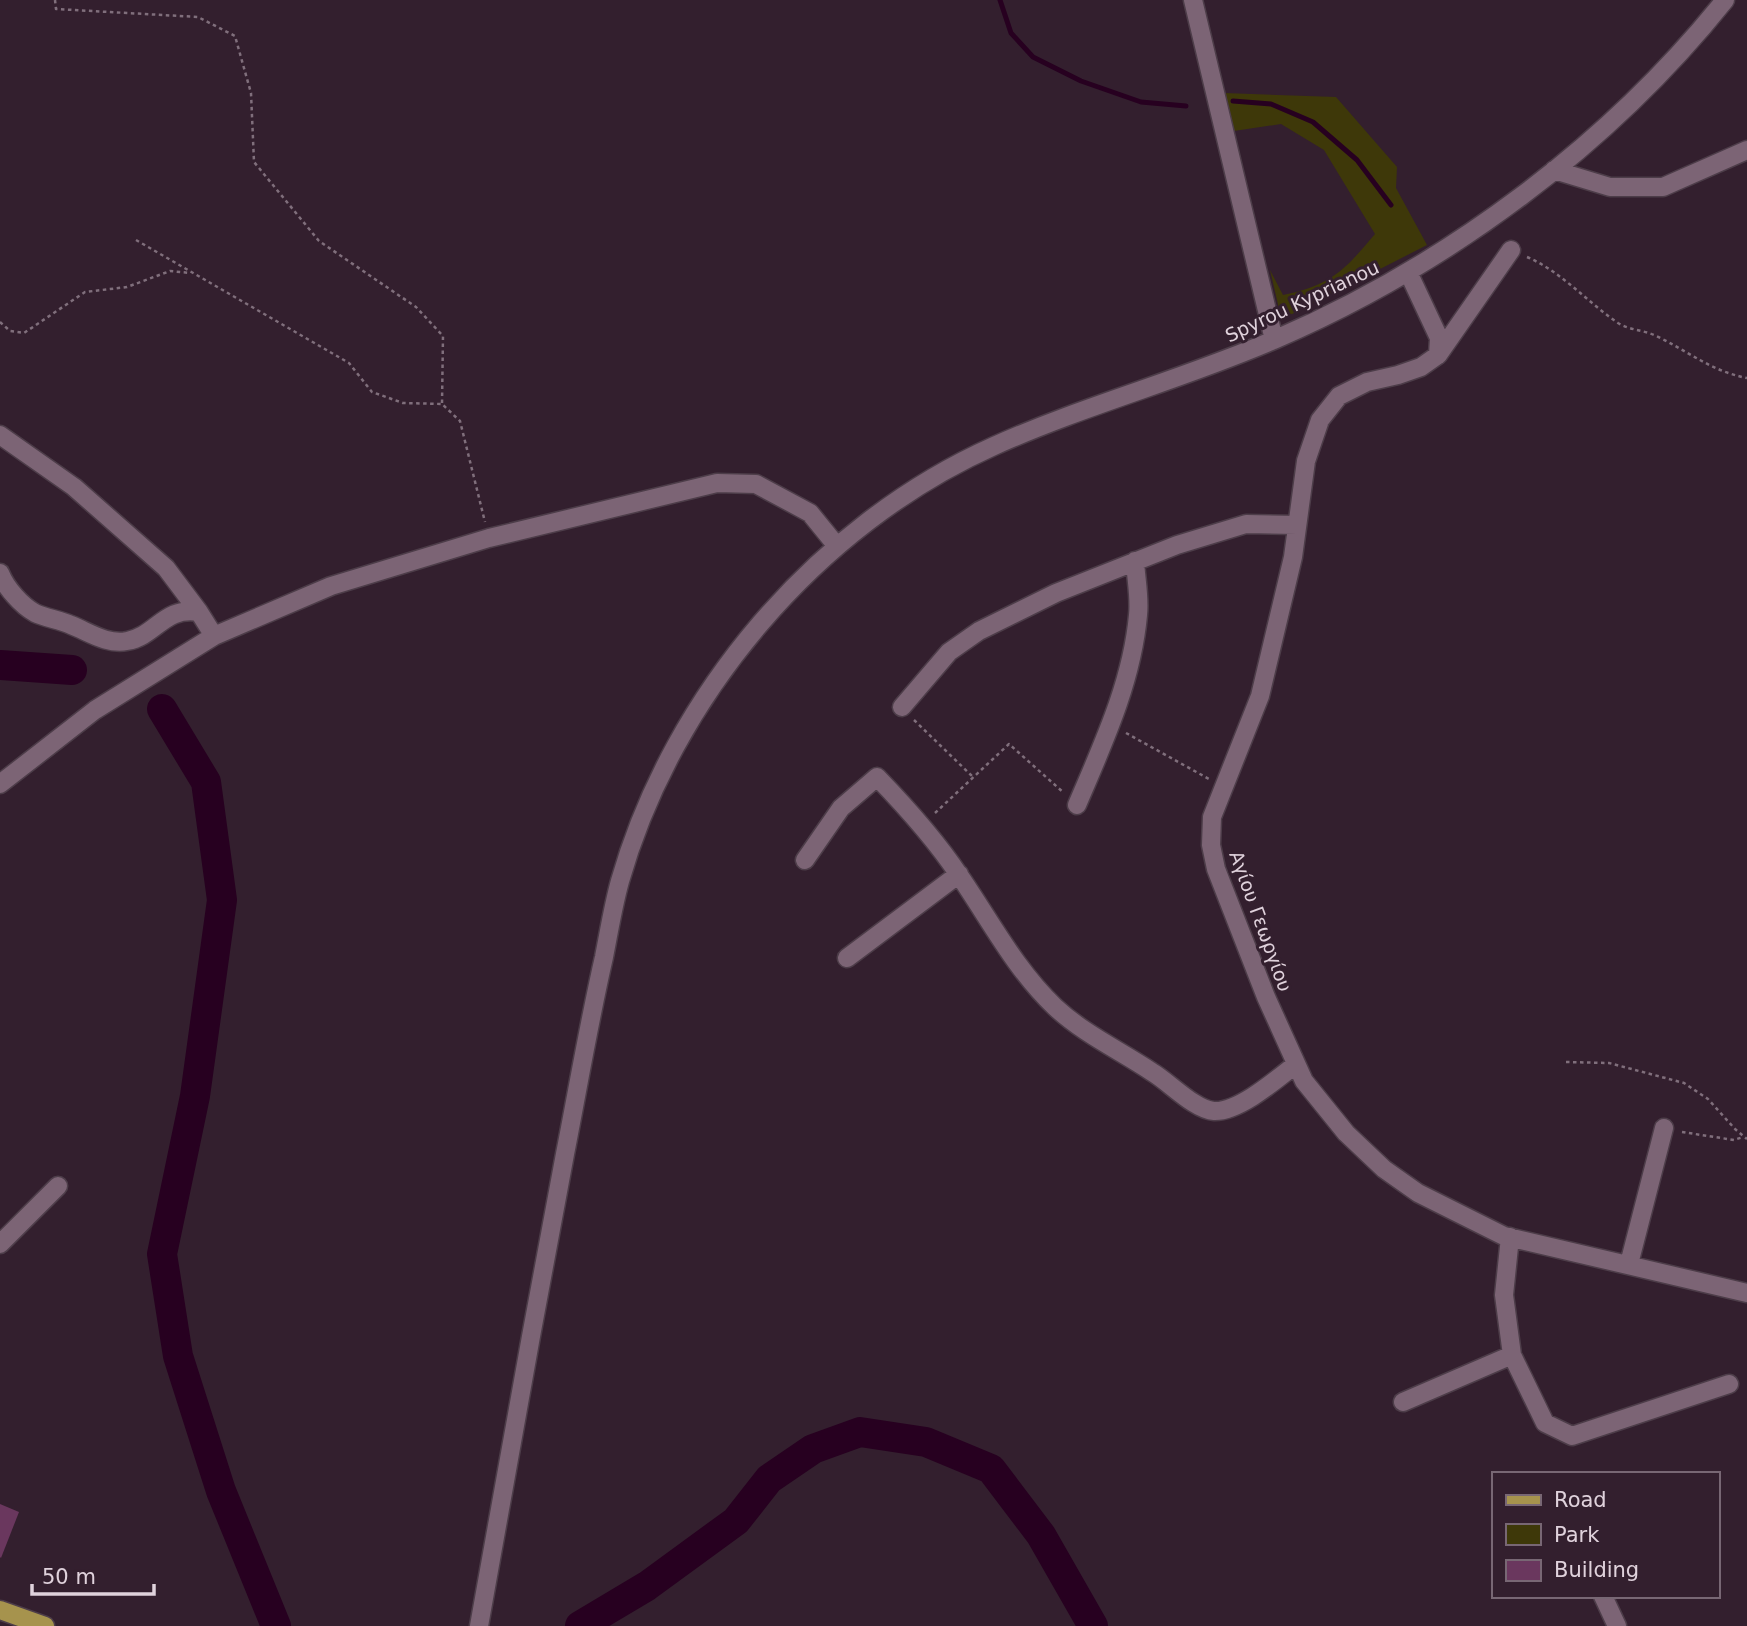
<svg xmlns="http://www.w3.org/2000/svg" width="1747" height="1626" viewBox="0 0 1747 1626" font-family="'DejaVu Sans',sans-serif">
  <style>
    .green { fill: #3e3809 }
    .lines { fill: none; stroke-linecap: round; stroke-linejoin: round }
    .stream { stroke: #270020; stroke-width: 5 }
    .river { stroke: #270020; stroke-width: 30 }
    .building { fill: #6a375e }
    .minor-casing { stroke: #4d3d49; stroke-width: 21 }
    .major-casing { stroke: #4d3d49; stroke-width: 21 }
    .path { stroke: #806f7c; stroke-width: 2.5; stroke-dasharray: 3.5 3.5; stroke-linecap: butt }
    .minor { stroke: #7c6475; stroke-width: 18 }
    .major { stroke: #a6934d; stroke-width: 18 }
    .labels { text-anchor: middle; stroke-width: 6; stroke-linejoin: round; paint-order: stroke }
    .street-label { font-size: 19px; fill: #e0d2dc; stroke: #331f2e }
  </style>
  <rect width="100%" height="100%" fill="#331f2e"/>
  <path class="green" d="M 1224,93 L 1336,97 L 1397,167 L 1396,188 L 1427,245 L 1292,314 L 1280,313 L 1270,270 L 1283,295 C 1331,285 1344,271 1375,234 L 1324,150 L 1281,124 L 1234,131 Z"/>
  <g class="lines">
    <path class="stream" d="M 1000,0 L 1011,33 L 1033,57 L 1081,81 L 1141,102 L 1186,106
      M 1233,101 L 1271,104 L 1313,122 L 1357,160 L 1391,205"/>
    <path class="river" d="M 0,665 L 72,670
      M 162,709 L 206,782 L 222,900 L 195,1096 L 162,1254 L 178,1356 L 221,1491 L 276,1626
      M 580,1626 L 647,1586 L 736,1521 L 769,1479 L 813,1449 L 860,1432 L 926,1442 L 991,1469 L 1041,1535 L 1093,1626"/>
  </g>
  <path class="building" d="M 0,1504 L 19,1512 L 1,1558 L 0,1557 Z"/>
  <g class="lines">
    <g class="minor-casing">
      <path id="minor" d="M 1193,0 L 1274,340
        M 1554,170 L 1610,187 L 1663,187 L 1747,150
        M 1409,274 L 1439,338 L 1438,355 L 1421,367 L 1398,375 L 1367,382 L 1339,396 L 1320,420 L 1306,461 L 1293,557 L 1260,696 L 1212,817 L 1211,845 L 1216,869 L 1266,997 L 1304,1081 L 1346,1133 L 1384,1169 L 1418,1193 L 1504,1236 L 1747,1293
        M 1438,355 L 1511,250
        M 0,435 L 74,487 L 166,568 L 199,612
        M 0,573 C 6,588 21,605 35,613 C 46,618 60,620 71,625 C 89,632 107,645 127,641 C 156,636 164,606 199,612 L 214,636
        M 902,707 L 949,652 L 979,631 L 1056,593 L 1177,545 L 1246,524 L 1297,525
        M 0,784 L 95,710 L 214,636 L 331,586 L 489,538 L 717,483 L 756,484 L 810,513 L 836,545
        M 1077,805 C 1103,744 1132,682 1138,615 C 1140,598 1136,579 1135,561
        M 805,860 L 841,808 L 877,777 C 907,808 935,839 959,875 C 990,920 1015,969 1055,1007 C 1084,1034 1119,1050 1152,1072 C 1169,1082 1195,1110 1214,1111 C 1239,1112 1277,1079 1296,1064
        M 847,958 L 959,874
        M 1510,1237 L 1504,1295 L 1512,1355 L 1545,1423 L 1572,1436 L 1729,1384
        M 0,1244 L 58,1186
        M 1629,1264 L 1664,1128
        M 1403,1402 L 1512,1355
        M 1603,1596 L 1617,1626
        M 479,1626 C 507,1469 535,1311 565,1154 C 578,1088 589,1022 604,957 C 609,932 613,906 620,881 C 673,695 817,525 994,446 C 1085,405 1184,379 1276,339 C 1447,265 1608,146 1725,0"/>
    </g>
    <g class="major-casing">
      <path id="major" d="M 0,1610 L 45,1626"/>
    </g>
    <path class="path" d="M 55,0 L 56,9 L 198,17 L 235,36 L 251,93 L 254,162 L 319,241 L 416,307 L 443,336 L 442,404
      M 136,240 L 349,363 L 372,392 L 403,403 L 442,404 L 460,421 L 485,522
      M 1527,257 C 1562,272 1587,302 1618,323 C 1629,330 1643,330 1654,335 C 1687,350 1710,371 1747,378
      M 0,322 L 10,331 L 24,333 L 85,292 L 127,287 L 170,271 L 190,273
      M 914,720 L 974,778
      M 1126,733 L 1209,779
      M 935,813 L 1009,744 L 1064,793
      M 1566,1062 L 1609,1063 L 1684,1083 L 1708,1099 L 1735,1129 L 1747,1139
      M 1682,1132 L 1734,1140 L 1743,1137"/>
    <use href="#minor" class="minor"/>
    <use href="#major" class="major"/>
  </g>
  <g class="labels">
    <g class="street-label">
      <text transform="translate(1302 301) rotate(-25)" y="7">Spyrou Kyprianou</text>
      <text transform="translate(1261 921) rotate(70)" y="7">Αγίου Γεωργίου</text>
    </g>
  </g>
  <rect x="1492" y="1472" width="228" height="126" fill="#331f2e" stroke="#786774" stroke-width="2"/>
  <rect x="1506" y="1495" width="35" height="10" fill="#a6934d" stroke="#786774" stroke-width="2"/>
  <text x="1554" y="1507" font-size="21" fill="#e0d2dc">Road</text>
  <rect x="1506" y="1524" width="35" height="21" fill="#3e3809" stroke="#786774" stroke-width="2"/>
  <text x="1554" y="1542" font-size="21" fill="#e0d2dc">Park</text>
  <rect x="1506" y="1560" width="35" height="21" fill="#6a375e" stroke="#786774" stroke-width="2"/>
  <text x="1554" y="1577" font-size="21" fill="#e0d2dc">Building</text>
  <path d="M32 1584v10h122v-10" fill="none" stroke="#e0d2dc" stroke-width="3.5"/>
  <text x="42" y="1584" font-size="21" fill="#e0d2dc" stroke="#331f2e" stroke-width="5" paint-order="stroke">50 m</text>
</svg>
